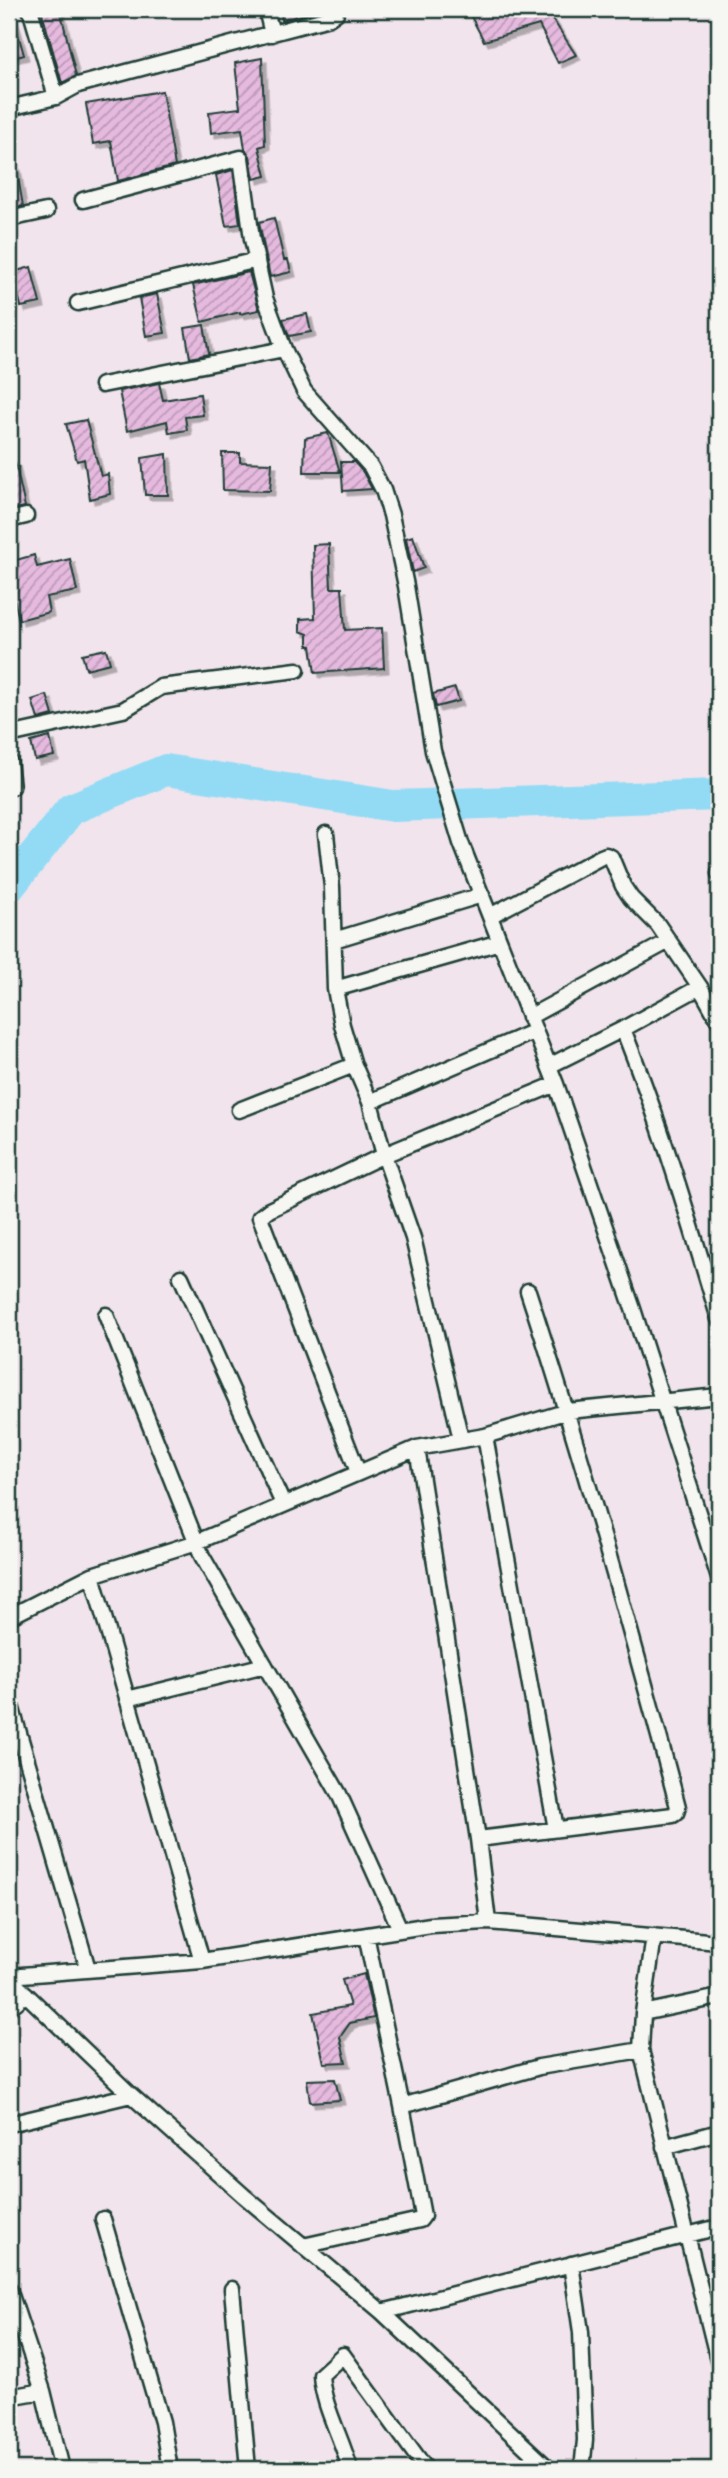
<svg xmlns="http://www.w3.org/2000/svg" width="728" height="2478" viewBox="0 0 728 2478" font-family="Itim,sans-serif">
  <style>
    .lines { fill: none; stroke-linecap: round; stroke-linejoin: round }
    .river { stroke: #93dbf5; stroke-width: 32 }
    .building { fill: url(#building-hatch); stroke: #1f3d34; stroke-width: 2; filter: url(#shadow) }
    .street-casing { stroke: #1f3d34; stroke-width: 19 }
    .street { stroke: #f6f6f2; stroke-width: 14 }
  </style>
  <defs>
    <pattern id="building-hatch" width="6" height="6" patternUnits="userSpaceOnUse" patternTransform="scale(1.75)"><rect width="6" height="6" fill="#e6badf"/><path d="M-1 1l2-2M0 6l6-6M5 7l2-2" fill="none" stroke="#ba98b6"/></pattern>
    <filter id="shadow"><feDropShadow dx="4.5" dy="4.5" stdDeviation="0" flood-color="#0004"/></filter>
  </defs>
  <rect width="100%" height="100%" fill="#f1e4ec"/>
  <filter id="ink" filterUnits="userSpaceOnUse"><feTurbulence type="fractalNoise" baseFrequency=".0143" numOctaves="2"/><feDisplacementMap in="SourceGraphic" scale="14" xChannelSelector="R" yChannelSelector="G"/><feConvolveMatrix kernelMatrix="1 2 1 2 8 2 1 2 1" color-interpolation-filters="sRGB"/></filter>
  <g filter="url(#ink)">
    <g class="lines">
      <path class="river" d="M 9,887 L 71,809 L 166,770 L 393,806 L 719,795"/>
    </g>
    <path class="building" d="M 41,9 L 60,9 L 76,76 L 62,83 Z
      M 280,9 L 324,9 L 282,20 Z
      M 467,9 L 510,9 L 515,19 L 546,9 L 576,55 L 558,63 L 539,25 L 484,41 Z
      M 13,16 L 24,55 L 9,59 L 9,17 Z
      M 262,58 L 265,145 L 259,147 L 266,176 L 254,179 L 250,156 L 245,149 L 242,129 L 211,133 L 209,112 L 240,108 L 235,63 Z
      M 162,91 L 175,166 L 118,181 L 111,141 L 93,144 L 86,104 Z
      M 16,166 L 23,206 L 9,209 L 9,167 Z
      M 233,170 L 240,224 L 226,226 L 216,175 Z
      M 274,218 L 284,260 L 288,260 L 291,272 L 270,277 L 259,222 Z
      M 31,267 L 40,303 L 21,307 L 13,272 Z
      M 249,272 L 259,310 L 240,314 L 240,312 L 202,322 L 193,285 Z
      M 157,294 L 165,333 L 146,336 L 139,298 Z
      M 307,314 L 311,332 L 289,336 L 283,319 Z
      M 204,325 L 209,354 L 190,358 L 185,328 Z
      M 159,383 L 163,400 L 200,394 L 203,415 L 185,417 L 187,430 L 169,433 L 167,421 L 127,431 L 119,391 Z
      M 86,420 L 101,476 L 108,474 L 110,494 L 90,499 L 84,459 L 77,461 L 66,424 Z
      M 328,433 L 340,472 L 304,472 L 305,438 Z
      M 222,453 L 240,453 L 240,462 L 272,463 L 270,491 L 223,490 Z
      M 167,454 L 168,495 L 145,495 L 142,458 Z
      M 15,462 L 25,507 L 9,510 L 9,463 Z
      M 341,462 L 354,462 L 363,472 L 372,489 L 343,491 Z
      M 413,536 L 424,568 L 413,572 L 406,538 Z
      M 329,544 L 331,588 L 342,588 L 345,630 L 382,628 L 384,668 L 315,673 L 311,646 L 308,646 L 308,634 L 300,631 L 300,619 L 315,618 L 313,545 Z
      M 34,555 L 37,567 L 70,559 L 77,591 L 46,597 L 49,612 L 19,620 L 9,576 L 9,562 Z
      M 106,649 L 110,663 L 86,669 L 82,654 Z
      M 455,688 L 459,701 L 436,707 L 433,694 Z
      M 47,695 L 53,715 L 38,719 L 32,700 Z
      M 50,737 L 54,756 L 35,760 L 31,742 Z
      M 364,1974 L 374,2018 L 350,2023 L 340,2037 L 346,2062 L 324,2063 L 313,2013 L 350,2006 L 342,1980 Z
      M 335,2079 L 340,2100 L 310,2102 L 307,2080 Z"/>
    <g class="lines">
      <g class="street-casing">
        <path id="street" d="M 30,9 L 56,97
          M 266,9 L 272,34
          M 9,108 L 56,97 L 78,85 L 329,18 L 336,13 L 336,9
          M 83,200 L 241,158 L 252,239 L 265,298 L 284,349 L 304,391 L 371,467 L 383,490 L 391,515 L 406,586 L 433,751 L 461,843 L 556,1084 L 633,1309 L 719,1578
          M 9,219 L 46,211
          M 78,303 L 257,260
          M 102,385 L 284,349
          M 9,520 L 26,516
          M 9,735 L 123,710 L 161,687 L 297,670
          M 9,761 L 12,787 L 9,788
          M 326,834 L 332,887 L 335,989 L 342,1025 L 354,1065 L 370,1102 L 384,1155 L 413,1238 L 461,1439
          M 719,873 L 719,874
          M 490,916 L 601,857 L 606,855 L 611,857 L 623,886 L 631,898 L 658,925 L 700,987 L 719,1021
          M 334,940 L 482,895
          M 335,989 L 500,942
          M 529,1017 L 669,941
          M 623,1029 C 661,1124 690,1222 719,1319
          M 549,1066 L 623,1029 L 700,987
          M 370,1102 L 535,1031
          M 239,1110 L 354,1065
          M 181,1277 L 283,1504
          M 106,1315 L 202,1556 L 339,1794 L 400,1929
          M 485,1436 L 556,1829
          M 417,1448 L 478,1839 L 488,1922
          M 358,1472 L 260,1217 L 269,1210 L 384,1155 L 556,1084
          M 92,1575 L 202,1961
          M 9,1617 L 92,1575 L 197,1542 L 417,1448 L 485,1436 L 568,1411 L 719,1396
          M 9,1699 L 88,1969
          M 127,1699 L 265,1665
          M 478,1839 L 673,1815 L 676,1813 L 678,1807 C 632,1634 584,1461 528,1291
          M 654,1936 L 643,2013 L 641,2050 L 719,2364
          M 9,1976 L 202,1961 L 431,1925 L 488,1922 L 719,1942
          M 9,1978 L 131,2095 L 244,2196 L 382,2312 L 549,2469
          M 9,2008 L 26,1994
          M 643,2013 L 719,1997
          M 402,2106 L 539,2067 L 641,2050
          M 9,2124 L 131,2095
          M 664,2147 L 719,2132
          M 103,2219 L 162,2422 L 170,2469
          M 303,2246 L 420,2220 L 423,2216 L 402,2106 L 366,1935
          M 571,2264 L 581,2332 L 585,2440 L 583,2460 L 580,2469
          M 9,2289 L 43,2391 L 62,2469
          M 232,2289 L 248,2469
          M 382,2312 L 719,2227
          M 9,2397 L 43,2391
          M 350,2469 C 342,2438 323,2407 321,2375 L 343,2355 L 426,2469"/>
      </g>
      <use href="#street" class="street"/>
    </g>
  </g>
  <rect width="728" height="2478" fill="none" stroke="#f6f6f2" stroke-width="35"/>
  <rect x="18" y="18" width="693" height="2443" fill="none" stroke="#1f3d34" stroke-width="2.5" filter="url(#ink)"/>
</svg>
